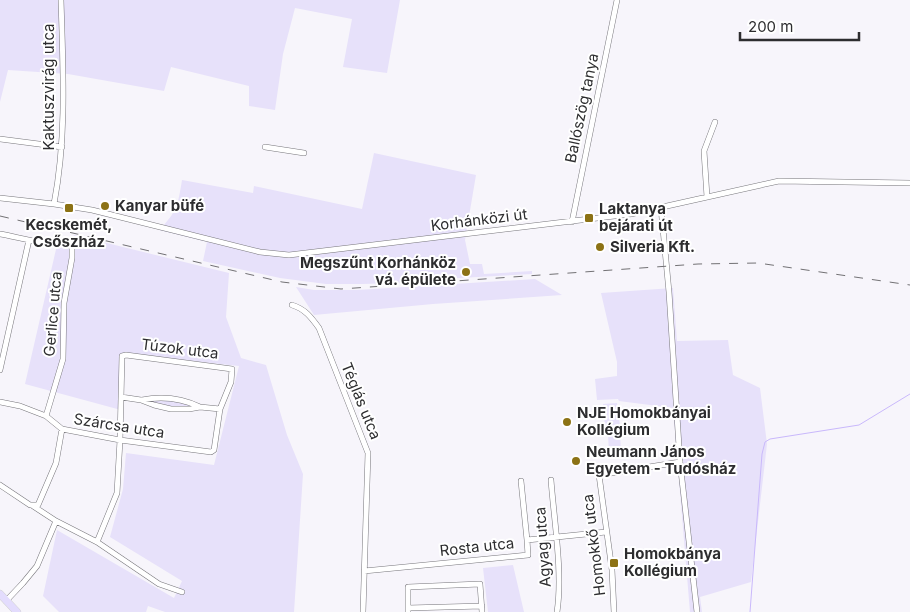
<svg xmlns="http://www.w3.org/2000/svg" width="910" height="612" viewBox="0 0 910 612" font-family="Inter,sans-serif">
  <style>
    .green { fill: #e7e1fa }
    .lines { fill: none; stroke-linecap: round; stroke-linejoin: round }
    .stream { stroke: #c9b8fb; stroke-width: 1 }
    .minor-casing { stroke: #77767b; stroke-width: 6 }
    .major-casing { stroke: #d1d1d1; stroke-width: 8 }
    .minor { stroke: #fff; stroke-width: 5 }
    .major { stroke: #e3dcfd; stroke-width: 7 }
    .rail { stroke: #727174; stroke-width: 1; stroke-dasharray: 9 9; stroke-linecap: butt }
    .poi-dot { fill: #8c7215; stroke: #fff; stroke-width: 2 }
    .labels { text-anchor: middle; stroke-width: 4; stroke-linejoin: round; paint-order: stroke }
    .street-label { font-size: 15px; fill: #2d2d2f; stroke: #fff }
    .poi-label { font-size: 15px; font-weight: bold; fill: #2d2d2f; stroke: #fff; text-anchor: start }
  </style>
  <rect width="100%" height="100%" fill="#f7f5fb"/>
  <path class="green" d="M 0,0 L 400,0 L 387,73 L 343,67 L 352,19 L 295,8 L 283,54 L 275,110 L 249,106 L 249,86 L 171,67 L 164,91 L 68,74 L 8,70 L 0,102 Z
    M 374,153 L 476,175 L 465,240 L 470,264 L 482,264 L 484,274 L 532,271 L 532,274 L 423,280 L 421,282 L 363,284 L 326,284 L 280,278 L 203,261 L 207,242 L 159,230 C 177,212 178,205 182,180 L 253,193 L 254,186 L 362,209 Z
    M 74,235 L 229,273 L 226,317 L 241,358 L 266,365 L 287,435 L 303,474 L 294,612 L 165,612 L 148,606 L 146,612 L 59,612 L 43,596 L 57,530 L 174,598 L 182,581 L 110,537 L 123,489 L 126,453 L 214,465 L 239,366 L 125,354 L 121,410 L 25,384 L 57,245 L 68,248 Z
    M 535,279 L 562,295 L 433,304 L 314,315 L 296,287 L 314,290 L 357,290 Z
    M 673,288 L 677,341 L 728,340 L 733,375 L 760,388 L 767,444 L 751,582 L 700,597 L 702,612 L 690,612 L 673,408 L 619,401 L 618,399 L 597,400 L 595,379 L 617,376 L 617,362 L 601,293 Z
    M 152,400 L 176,401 L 192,406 C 180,411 164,405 152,403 L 151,401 Z
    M 617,403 L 620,426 L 605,427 L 603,404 Z
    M 620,433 L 621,453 L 609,453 L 608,434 Z
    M 513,565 L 524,612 L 488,612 L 483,568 Z"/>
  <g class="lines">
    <path class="stream" d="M 750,612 L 762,454 L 765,442 L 770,439 L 859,425 L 910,394"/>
    <g class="minor-casing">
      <path id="minor" d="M 0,139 L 62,147
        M 265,147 L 304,153
        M 707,197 L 704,151 L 715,122
        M 0,198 L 54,204 L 92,210 L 260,252 L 289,255 L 631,214 L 779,181 L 910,183
        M 54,204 C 67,136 63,68 61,0
        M 661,208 L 669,292 L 680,462 L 697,612
        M 572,222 L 617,0
        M 0,234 C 22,238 47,246 69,243 L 72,248 L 72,258 L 64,303 L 63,359 L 46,416
        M 292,305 C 305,309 311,317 319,328 L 368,453 L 363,612
        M 0,370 L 29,240
        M 121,397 L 141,400 L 154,405 L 171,409 L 189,409 L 200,407 L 220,409
        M 142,400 C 162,396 181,398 200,407
        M 0,402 L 20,406 L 46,416 L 62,429 L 120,440 L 211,452 L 214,450 L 220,409 L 231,382 L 232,369 L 126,355 L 122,356 L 120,440 L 117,493 L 97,542
        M 551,480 C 554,520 563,573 557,612
        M 521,481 L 527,540
        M 0,485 L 30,505 L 38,505 L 56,463 L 62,429
        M 33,506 L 56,521 L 97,542 L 159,584 L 182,592
        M 364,571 L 528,555 L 527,540 L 606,532
        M 6,601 L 23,583 L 37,566 L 56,521
        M 408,608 L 482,606
        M 408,612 L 408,587 L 480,584 L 482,612
        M 614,612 L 612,570 L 599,475 L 680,462"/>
    </g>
    <g class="major-casing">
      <path id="major" d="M 0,594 L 17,612"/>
    </g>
    <use href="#minor" class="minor"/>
    <use href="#major" class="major"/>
    <path class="rail" d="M 0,216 L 282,282 L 341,289 L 698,264 L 758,263 L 910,285"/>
  </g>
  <g class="poi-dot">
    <circle cx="105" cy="206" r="5"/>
    <rect x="64" y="203" width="10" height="10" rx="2.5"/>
    <rect x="584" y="213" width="10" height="10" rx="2.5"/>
    <circle cx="600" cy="247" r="5"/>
    <circle cx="466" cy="272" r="5"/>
    <circle cx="567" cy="422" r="5"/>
    <circle cx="576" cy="461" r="5"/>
    <rect x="609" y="558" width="10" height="10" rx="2.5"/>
  </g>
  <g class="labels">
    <g class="street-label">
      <text transform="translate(49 87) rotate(-90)" y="5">Kaktuszvirág utca</text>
      <text transform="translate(582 108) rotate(-78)" y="5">Ballószög tanya</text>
      <text transform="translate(479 220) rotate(-7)" y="5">Korhánközi út</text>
      <text transform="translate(53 314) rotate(-85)" y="5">Gerlice utca</text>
      <text transform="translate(180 349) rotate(7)" y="5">Túzok utca</text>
      <text transform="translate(361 401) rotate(68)" y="5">Téglás utca</text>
      <text transform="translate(119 426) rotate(9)" y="5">Szárcsa utca</text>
      <text transform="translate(594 545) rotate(-97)" y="5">Homokkő utca</text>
      <text transform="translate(477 547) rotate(-6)" y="5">Rosta utca</text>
      <text transform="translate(543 547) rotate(-94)" y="5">Agyag utca</text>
    </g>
    <g class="poi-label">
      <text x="115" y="211">Kanyar büfé</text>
      <text x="599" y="214">Laktanya<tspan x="599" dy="17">bejárati út</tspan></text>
      <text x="69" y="230" text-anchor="middle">Kecskemét,<tspan x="69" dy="17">Csőszház</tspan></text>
      <text x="610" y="252">Silveria Kft.</text>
      <text x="456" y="268" text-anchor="end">Megszűnt Korhánköz<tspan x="456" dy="17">vá. épülete</tspan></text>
      <text x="577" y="418">NJE Homokbányai<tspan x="577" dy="17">Kollégium</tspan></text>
      <text x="586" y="457">Neumann János<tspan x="586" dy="17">Egyetem - Tudósház</tspan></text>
      <text x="624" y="559">Homokbánya<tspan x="624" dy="17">Kollégium</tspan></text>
    </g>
  </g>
  <path d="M740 32v8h119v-8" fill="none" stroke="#2d2d2f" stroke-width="2.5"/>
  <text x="748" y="32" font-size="15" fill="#2d2d2f" stroke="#ffffff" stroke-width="4" paint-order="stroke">200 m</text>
</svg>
